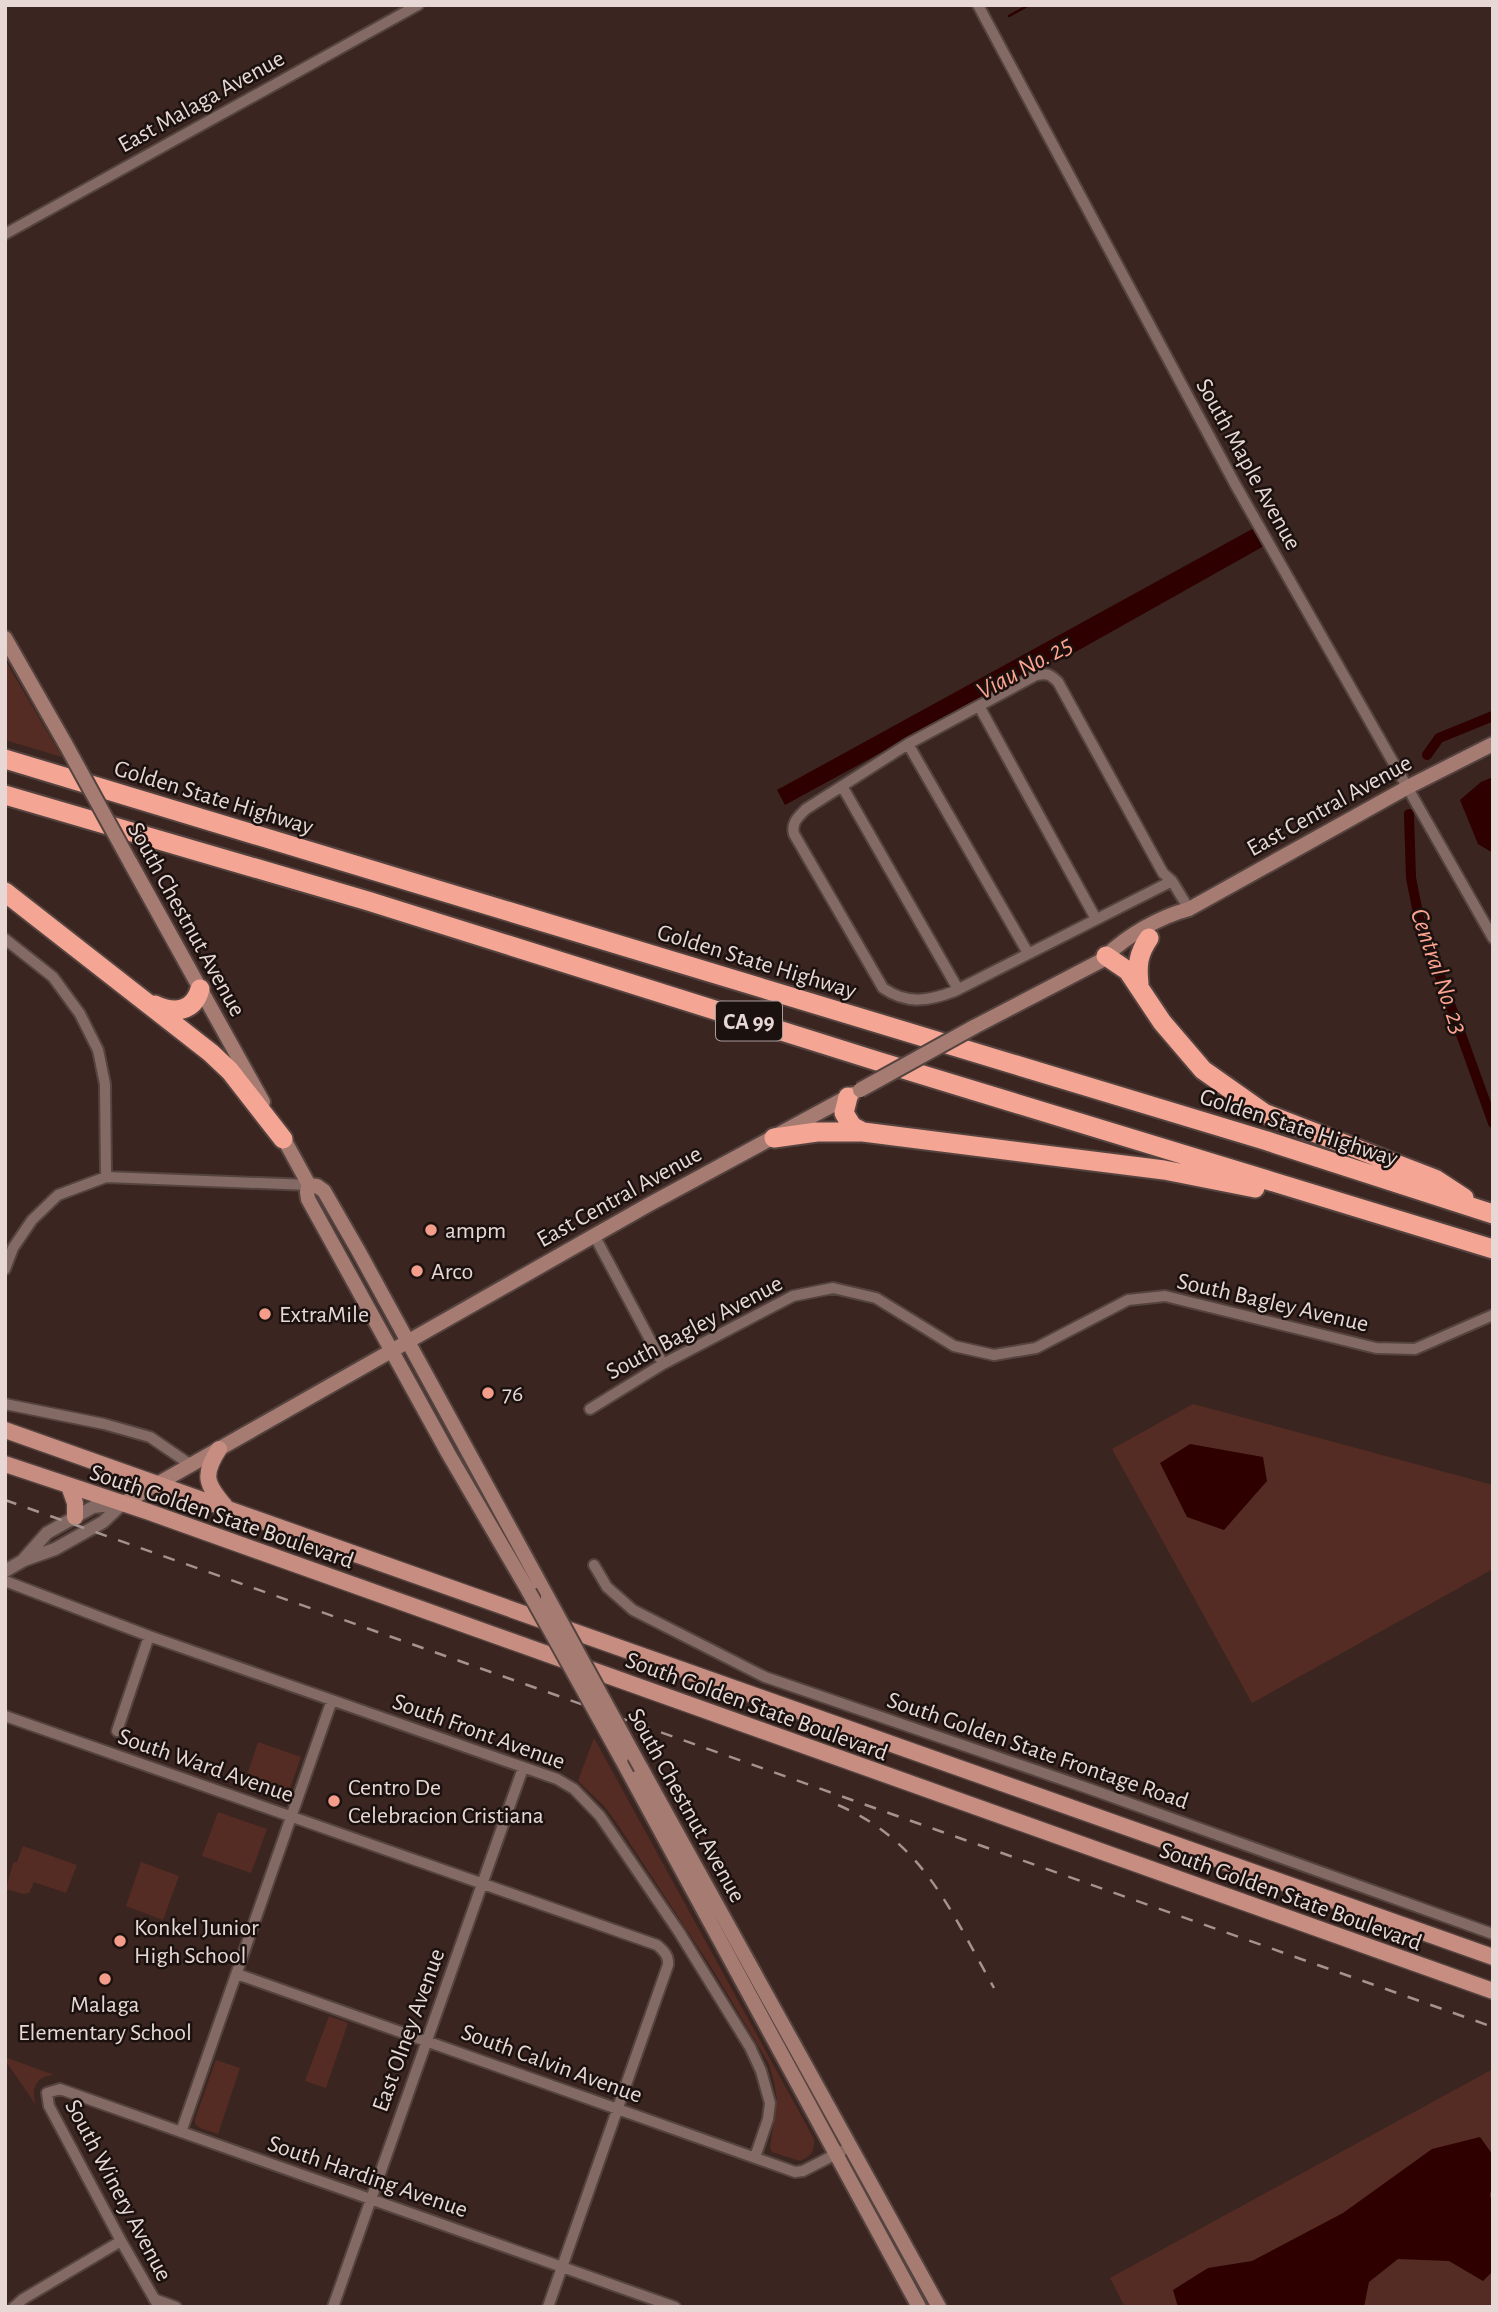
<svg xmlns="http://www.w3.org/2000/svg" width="1498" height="2312" viewBox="0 0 1498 2312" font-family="'Alegreya Sans',sans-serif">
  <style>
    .green { fill: #552c23 }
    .water { fill: #2e0000 }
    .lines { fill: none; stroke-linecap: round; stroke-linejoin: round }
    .stream { stroke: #2e0000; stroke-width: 2.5 }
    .canal { stroke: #2e0000; stroke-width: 10 }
    .minor-casing { stroke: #54433f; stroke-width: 14 }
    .tertiary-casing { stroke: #54433f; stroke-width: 16 }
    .secondary-casing { stroke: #54433f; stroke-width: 18 }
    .primary-casing { stroke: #54433f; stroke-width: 19 }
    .motorway-casing { stroke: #54433f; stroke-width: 23 }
    .minor { stroke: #846a64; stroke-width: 10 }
    .tertiary { stroke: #846a64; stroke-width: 12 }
    .secondary { stroke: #a67c72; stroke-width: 14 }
    .primary { stroke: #c78d81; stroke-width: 16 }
    .motorway { stroke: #f4a594; stroke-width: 19 }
    .rail { stroke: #a4938f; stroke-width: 2.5; stroke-dasharray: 12 12; stroke-linecap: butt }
    .secondary-bridge-casing { stroke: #54433f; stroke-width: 18; stroke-linecap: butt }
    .secondary-bridge { stroke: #a67c72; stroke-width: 14 }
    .poi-dot { fill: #f49d8b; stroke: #1b110f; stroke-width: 2.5 }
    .labels { text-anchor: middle; stroke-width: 5; stroke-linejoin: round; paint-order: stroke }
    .shield { fill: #1b110f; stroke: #aa9c9a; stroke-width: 2 }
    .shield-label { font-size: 23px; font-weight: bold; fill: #e7d8d5 }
    .street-label { font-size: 24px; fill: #e7d8d5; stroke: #1b110f }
    .poi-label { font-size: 24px; fill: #e7d8d5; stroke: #1b110f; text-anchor: start }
    .water-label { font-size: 26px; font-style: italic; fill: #fea491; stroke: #1b110f }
  </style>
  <rect width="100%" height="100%" fill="#3b2520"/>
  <path class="green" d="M 5,660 L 62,757 L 5,740 Z
    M 1193,1404 L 1493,1485 L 1493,1569 L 1252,1703 L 1112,1449 Z
    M 594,1738 L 814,2139 C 815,2152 811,2156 800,2161 L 772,2152 L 770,2147 L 777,2100 L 774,2082 L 769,2064 L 713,1970 L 618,1825 L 605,1807 L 578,1781 Z
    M 258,1742 L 301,1757 L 287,1797 L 280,1801 L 243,1788 Z
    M 218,1812 L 267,1829 L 251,1873 L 202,1856 Z
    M 23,1846 L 77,1865 L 66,1893 L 34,1882 L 29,1893 L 23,1894 L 6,1889 L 13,1863 L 17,1862 Z
    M 141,1862 L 179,1876 L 163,1920 L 126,1906 Z
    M 329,2016 L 348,2023 L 326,2088 L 305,2081 Z
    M 5,2057 L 54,2075 C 36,2076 30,2089 36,2105 L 5,2060 Z
    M 216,2060 L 240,2068 L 218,2134 L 200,2128 L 195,2124 L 195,2119 Z
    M 1493,2069 L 1493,2307 L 1125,2307 L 1110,2278 Z"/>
  <path class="water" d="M 1254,528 L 1264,546 L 1063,659 L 1056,657 L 785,805 L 777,790 Z
    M 1493,777 L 1493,853 L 1478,844 L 1460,800 L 1481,782 Z
    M 1190,1444 L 1263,1457 L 1267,1481 L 1224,1530 L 1187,1517 L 1160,1463 Z
    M 1480,2137 L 1493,2155 L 1493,2182 L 1490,2195 L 1493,2206 L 1493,2271 L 1483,2281 L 1449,2261 L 1398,2259 L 1369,2282 L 1364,2307 L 1178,2307 L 1173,2290 L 1208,2268 L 1252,2261 L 1343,2213 L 1432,2149 Z"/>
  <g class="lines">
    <path class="stream" d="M 1009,16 L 1029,5"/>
    <path class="canal" d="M 1427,755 L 1439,738 L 1493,716
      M 1409,814 L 1411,878 L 1419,918 L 1493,1123"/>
    <g class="minor-casing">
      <path id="minor" d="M 978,5 L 1235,484 L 1493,938
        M 5,234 L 418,5
        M 979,706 L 1096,919
        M 908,744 L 1028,953
        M 842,786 L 958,989
        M 1172,881 L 955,991 C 929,1001 907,1005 883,988 L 794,834 C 791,823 798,817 806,809 L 908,744 L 1036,675 C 1047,673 1050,674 1058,682 L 1163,873 L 1172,881 L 1189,909
        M 5,939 L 53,977 L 80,1014 L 98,1050 L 105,1084 L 106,1177
        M 594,1235 L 663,1364
        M 5,1269 L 13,1248 L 32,1220 L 58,1195 L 106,1177 L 309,1185
        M 5,1404 L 104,1424 L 150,1437 L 191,1465
        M 590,1409 L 663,1364 L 793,1296 L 833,1288 L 876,1298 L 954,1346 L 994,1355 L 1036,1348 L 1128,1300 L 1165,1296 L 1376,1348 L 1415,1349 L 1493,1315
        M 594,1565 L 607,1587 L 633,1610 L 765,1677 L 1090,1789 L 1493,1934
        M 5,1581 L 149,1636 L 557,1779 L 574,1789 L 600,1816 L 679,1932 L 750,2047 L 761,2071 L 770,2103 L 768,2119 L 755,2157
        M 5,1716 L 657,1945 C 664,1951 669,1956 668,1965 L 548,2307
        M 117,1731 L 149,1636
        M 237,1974 L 795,2172 L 803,2171 L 842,2151
        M 181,2132 L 332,1700
        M 154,2299 L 176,2307
        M 14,2307 L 23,2299 L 121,2241
        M 159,2307 L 121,2241 L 49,2106 L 47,2093 L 60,2089 L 675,2307
        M 333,2307 L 523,1768"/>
    </g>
    <g class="tertiary-casing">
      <path id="tertiary" d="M 24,1559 L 47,1533 L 93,1507 L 120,1504
        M 5,1571 L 24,1560 L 55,1549 L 103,1522 L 122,1504"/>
    </g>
    <g class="secondary-casing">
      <path id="secondary" d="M 5,638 L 66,745
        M 130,862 L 263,1102
        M 1106,956 C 1128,935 1159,917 1189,909 L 1408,787 L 1493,744
        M 974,1027 L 1112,955
        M 280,1132 L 309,1185 L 307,1192 L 308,1199 L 448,1453 L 529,1592
        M 309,1185 L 317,1186 L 324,1191 L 359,1252 L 548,1598
        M 122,1504 L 648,1205 L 853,1094
        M 621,1758 L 919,2307
        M 641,1768 L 939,2307"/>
    </g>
    <g class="primary-casing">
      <path id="primary" d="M 5,1430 L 1493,1957
        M 219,1449 C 202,1475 206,1484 225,1506
        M 5,1464 L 149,1512 L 1493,1991
        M 69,1486 L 75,1503 L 75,1517"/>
    </g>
    <g class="motorway-casing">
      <path id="motorway" d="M 5,759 L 1264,1140 L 1493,1214
        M 5,795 L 368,901 L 877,1061 L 1493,1249
        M 5,892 L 211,1053 L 230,1071 L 283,1139
        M 1106,956 L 1128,971 L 1162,1022 L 1203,1070 L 1264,1113 L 1435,1179 L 1464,1198
        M 1139,984 C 1137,965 1138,954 1149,938
        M 155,1005 C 174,1014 194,1012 200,989
        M 848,1097 L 844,1113 L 852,1126 L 863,1132
        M 774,1138 L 817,1132 L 863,1132 L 1164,1170 L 1255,1188"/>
    </g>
    <use href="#minor" class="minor"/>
    <use href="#tertiary" class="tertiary"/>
    <use href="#secondary" class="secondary"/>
    <use href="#primary" class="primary"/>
    <use href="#motorway" class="motorway"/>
    <path class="rail" d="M 5,1500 L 1493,2027
      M 838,1805 C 924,1842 951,1912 994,1988"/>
    <g class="secondary-bridge-casing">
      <path id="secondary-bridge" d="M 66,745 L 130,862
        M 860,1090 L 974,1027
        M 529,1592 L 621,1758
        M 548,1598 L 641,1768"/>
    </g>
    <use href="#secondary-bridge" class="secondary-bridge"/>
  </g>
  <g class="poi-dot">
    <circle cx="431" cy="1230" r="7"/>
    <circle cx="417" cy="1271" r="7"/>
    <circle cx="265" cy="1314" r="7"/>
    <circle cx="488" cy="1393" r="7"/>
    <circle cx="334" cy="1801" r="7"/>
    <circle cx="120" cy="1941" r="7"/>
    <circle cx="105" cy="1979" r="7"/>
  </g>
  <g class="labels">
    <rect class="shield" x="716" y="1001.5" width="66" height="39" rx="5"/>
    <g class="shield-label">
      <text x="749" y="1029">CA 99</text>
    </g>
    <g class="street-label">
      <text transform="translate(201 101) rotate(-29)" y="8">East Malaga Avenue</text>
      <text transform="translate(1249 464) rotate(61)" y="8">South Maple Avenue</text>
      <text transform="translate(214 797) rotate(17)" y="8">Golden State Highway</text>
      <text transform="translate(1329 805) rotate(-29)" y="8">East Central Avenue</text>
      <text transform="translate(187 919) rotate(61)" y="8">South Chestnut Avenue</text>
      <text transform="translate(757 961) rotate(17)" y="8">Golden State Highway</text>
      <text transform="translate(1299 1127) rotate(18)" y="8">Golden State Highway</text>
      <text transform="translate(619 1196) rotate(-29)" y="8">East Central Avenue</text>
      <text transform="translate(1273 1302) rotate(13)" y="8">South Bagley Avenue</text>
      <text transform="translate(694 1327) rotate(-28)" y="8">South Bagley Avenue</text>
      <text transform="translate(222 1516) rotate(19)" y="8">South Golden State Boulevard</text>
      <text transform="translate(757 1706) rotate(20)" y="8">South Golden State Boulevard</text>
      <text transform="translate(479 1731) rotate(20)" y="8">South Front Avenue</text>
      <text transform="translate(1038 1750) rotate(19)" y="8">South Golden State Frontage Road</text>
      <text transform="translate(206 1765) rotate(19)" y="8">South Ward Avenue</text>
      <text transform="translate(687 1805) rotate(61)" y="8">South Chestnut Avenue</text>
      <text transform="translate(1291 1896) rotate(20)" y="8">South Golden State Boulevard</text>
      <text transform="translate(408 2030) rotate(-70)" y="8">East Olney Avenue</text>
      <text transform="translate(552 2063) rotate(20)" y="8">South Calvin Avenue</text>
      <text transform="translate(368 2176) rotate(19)" y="8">South Harding Avenue</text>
      <text transform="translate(119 2190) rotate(62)" y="8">South Winery Avenue</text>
    </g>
    <g class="poi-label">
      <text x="445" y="1238">ampm</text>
      <text x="431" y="1279">Arco</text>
      <text x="279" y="1322">ExtraMile</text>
      <text x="502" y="1401">76</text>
      <text x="348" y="1795">Centro De<tspan x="348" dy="28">Celebracion Cristiana</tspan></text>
      <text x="134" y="1935">Konkel Junior<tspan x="134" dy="28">High School</tspan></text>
      <text x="105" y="2012" text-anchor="middle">Malaga<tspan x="105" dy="28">Elementary School</tspan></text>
    </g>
    <g class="water-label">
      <text transform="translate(1024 667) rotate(-29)" y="9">Viau No. 25</text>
      <text transform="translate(1440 971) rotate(71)" y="9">Central No. 23</text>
    </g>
  </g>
  <rect width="1498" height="2312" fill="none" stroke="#e7d8d5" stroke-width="14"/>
</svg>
